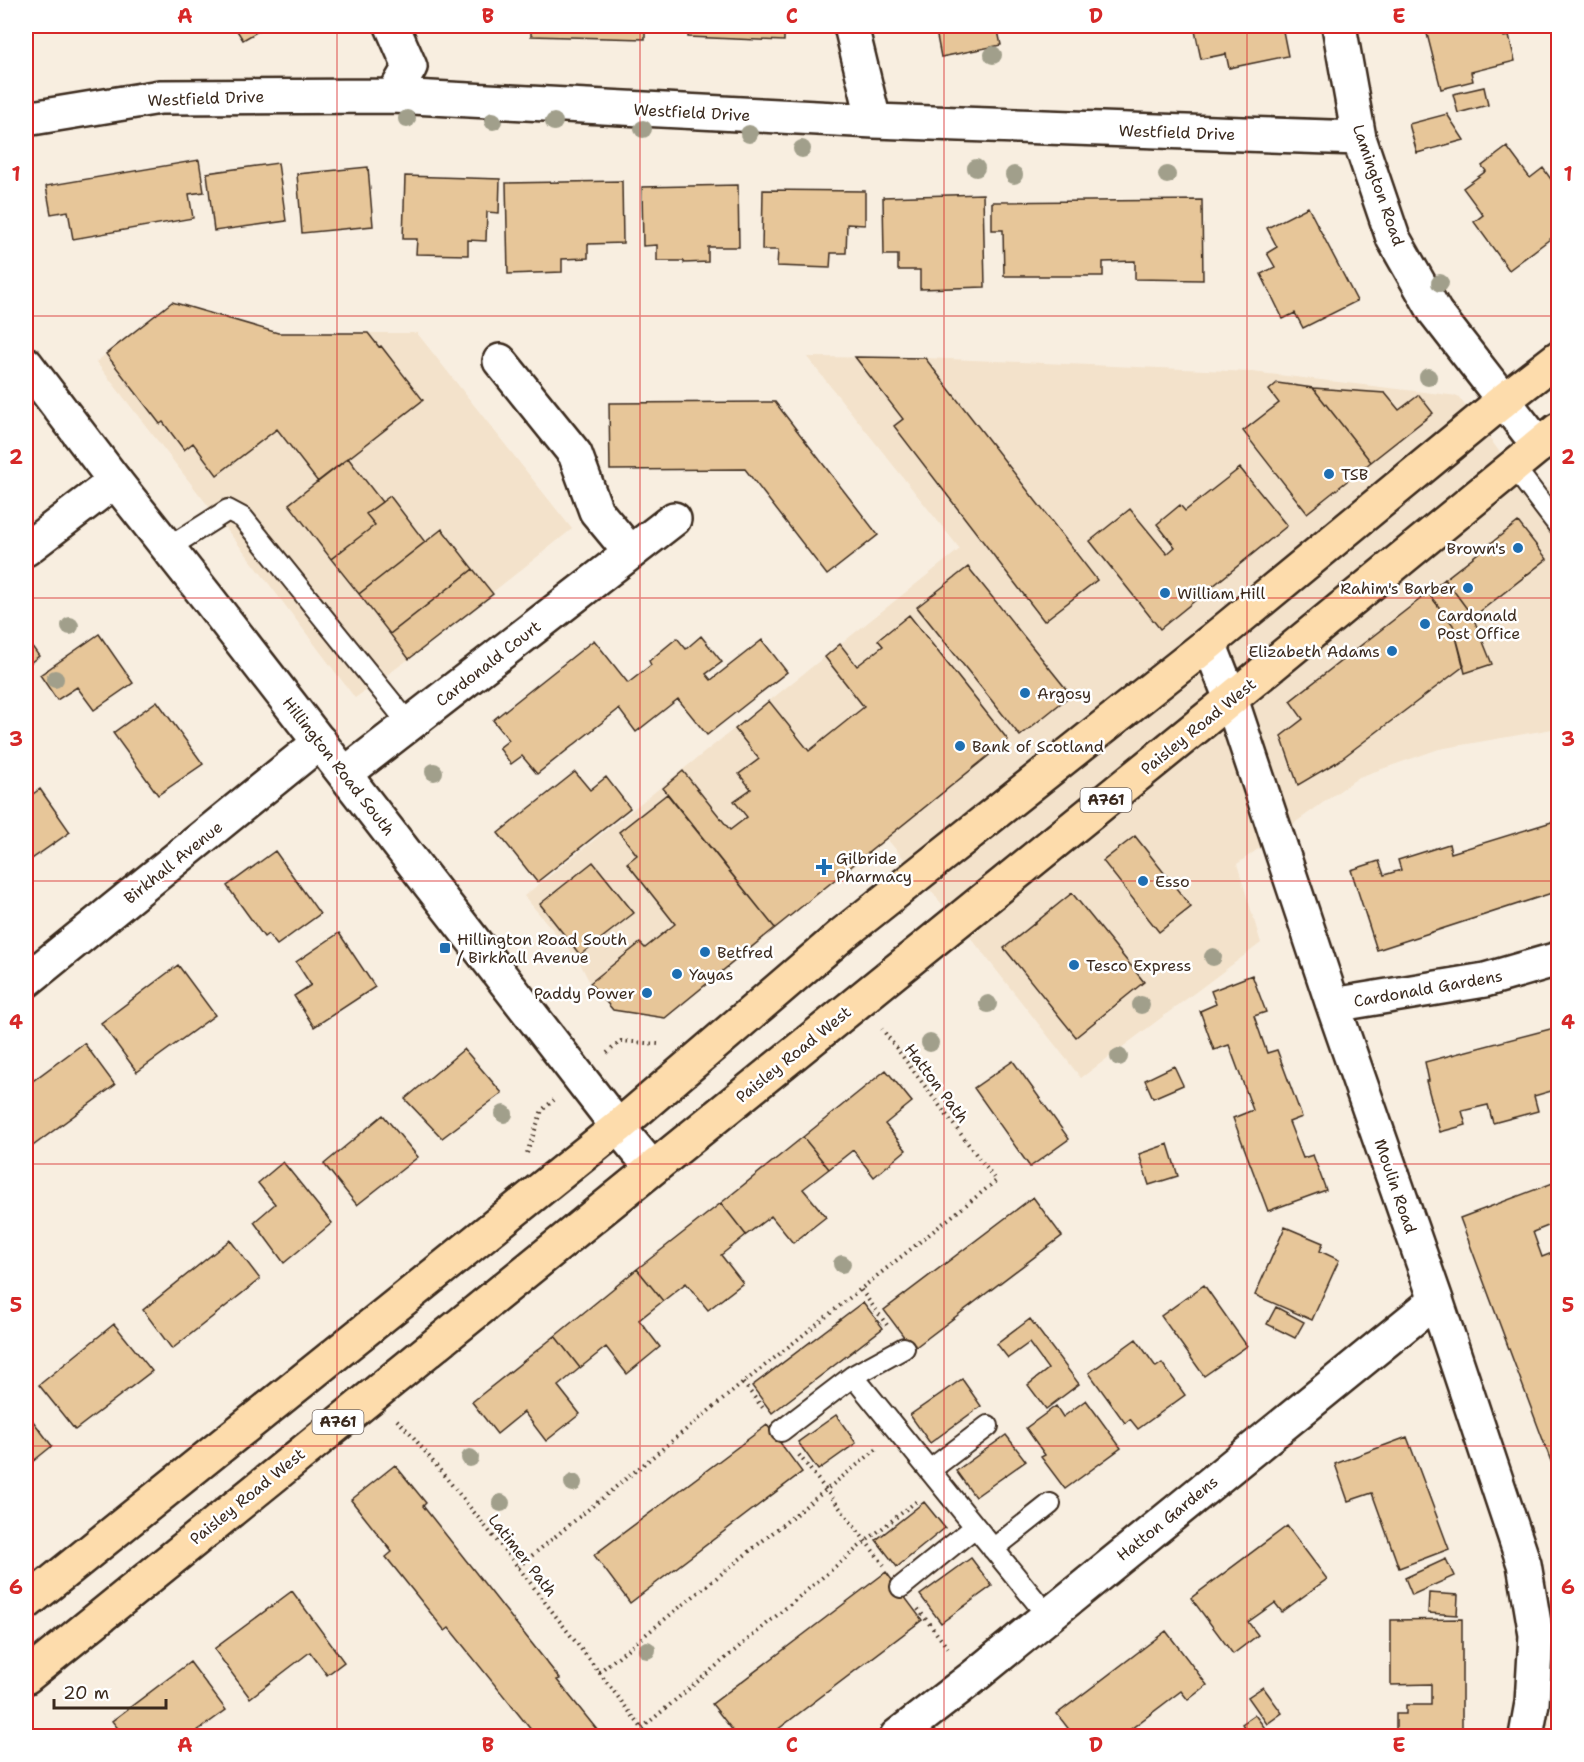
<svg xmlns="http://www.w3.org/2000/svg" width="1584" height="1762" viewBox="0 0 1584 1762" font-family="'Shantell Sans',sans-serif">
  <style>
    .built { fill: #f3e2cb }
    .building { fill: #e7c699; stroke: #3b2a1e; stroke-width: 1.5 }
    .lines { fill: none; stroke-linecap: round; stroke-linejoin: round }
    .service-casing { stroke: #3b2a1e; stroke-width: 24 }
    .minor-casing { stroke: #3b2a1e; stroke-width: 38 }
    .tertiary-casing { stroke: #3b2a1e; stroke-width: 38 }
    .primary-casing { stroke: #3b2a1e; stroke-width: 38 }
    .path { stroke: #3b2a1e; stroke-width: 4; stroke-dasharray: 1.5 4.5; stroke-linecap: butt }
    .service { stroke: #fff; stroke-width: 20 }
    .minor { stroke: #fff; stroke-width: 33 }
    .tertiary { stroke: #fff; stroke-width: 33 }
    .primary { stroke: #fddcac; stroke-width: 33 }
    .tree { fill: #a19f8b }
    .grid { fill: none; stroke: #d62828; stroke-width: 1.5; stroke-opacity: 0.55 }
    .poi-dot { fill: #1f6fb2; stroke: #fff; stroke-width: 2 }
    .labels { text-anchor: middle; stroke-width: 5; stroke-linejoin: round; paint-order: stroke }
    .shield { fill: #fff; stroke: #766a62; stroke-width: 1.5 }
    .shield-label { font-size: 15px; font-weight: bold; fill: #3b2a1e }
    .street-label { font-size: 16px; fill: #3b2a1e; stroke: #fff }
    .poi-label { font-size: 16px; fill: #3b2a1e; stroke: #fff; text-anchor: start }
    .neatline { fill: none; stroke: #d62828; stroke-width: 2 }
    .grid-label { font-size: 20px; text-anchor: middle; font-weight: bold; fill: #d62828 }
  </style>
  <rect width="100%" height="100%" fill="#f8eee0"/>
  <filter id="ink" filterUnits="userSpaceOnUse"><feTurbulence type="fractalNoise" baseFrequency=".0167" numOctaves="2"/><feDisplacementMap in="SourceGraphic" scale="12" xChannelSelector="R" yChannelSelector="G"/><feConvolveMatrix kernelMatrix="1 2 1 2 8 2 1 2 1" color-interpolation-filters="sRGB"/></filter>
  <g filter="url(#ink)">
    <path class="built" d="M 172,302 L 278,333 L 417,333 L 572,529 L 409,659 L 355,698 L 263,576 L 96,362 Z
      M 807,357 L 925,358 L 1252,372 L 1458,396 L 1534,498 L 1558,480 L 1558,728 L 1439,749 L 1359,777 L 1237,864 L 1261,943 L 1081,1078 L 975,943 L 887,839 L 665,1018 L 613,1010 L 590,983 L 579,961 L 524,896 L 960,549 Z"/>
    <path class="building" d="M 234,26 L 267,26 L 243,40 Z
      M 531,26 L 645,26 L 645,39 L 531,36 Z
      M 688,26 L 784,26 L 784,41 L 688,37 Z
      M 935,26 L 997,26 L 1001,45 L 941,57 Z
      M 1194,26 L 1282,26 L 1288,56 L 1229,68 L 1226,54 L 1201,59 Z
      M 1425,26 L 1501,26 L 1504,37 L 1509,36 L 1515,61 L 1471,72 L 1473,81 L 1441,89 Z
      M 1484,87 L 1488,105 L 1458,113 L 1453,94 Z
      M 1447,114 L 1464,140 L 1417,153 L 1409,124 Z
      M 1507,147 L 1530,178 L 1543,168 L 1558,189 L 1558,233 L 1509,270 L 1474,222 L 1483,215 L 1463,188 L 1486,171 L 1482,166 Z
      M 199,160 L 204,192 L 189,194 L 193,218 L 73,239 L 68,211 L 51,214 L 46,186 Z
      M 278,163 L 286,221 L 214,231 L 207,173 Z
      M 368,167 L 373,226 L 302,233 L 297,174 Z
      M 405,176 L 500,179 L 499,213 L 487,212 L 486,241 L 468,240 L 468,255 L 416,254 L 417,239 L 403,239 Z
      M 622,181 L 623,243 L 588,244 L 588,258 L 562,259 L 562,272 L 508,274 L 506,183 Z
      M 738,185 L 739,247 L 708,247 L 708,262 L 684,263 L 684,261 L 657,261 L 657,245 L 643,246 L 642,187 Z
      M 763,190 L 865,191 L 865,225 L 847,224 L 846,253 L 831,253 L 830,268 L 777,266 L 778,250 L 762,250 Z
      M 983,194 L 985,287 L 920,289 L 920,270 L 898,270 L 898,255 L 884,255 L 883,197 Z
      M 1202,200 L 1203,280 L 1135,279 L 1135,261 L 1103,262 L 1103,276 L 1004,276 L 1003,230 L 992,230 L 992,202 Z
      M 1308,207 L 1357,301 L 1303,328 L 1295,313 L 1283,319 L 1261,274 L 1275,267 L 1267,253 L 1277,247 L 1267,228 Z
      M 172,302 L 278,333 L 368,333 L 379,347 L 381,346 L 423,400 L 318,482 L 277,429 L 217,475 L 193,443 L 184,450 L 163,422 L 160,424 L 106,354 Z
      M 855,357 L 925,358 L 1097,580 L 1044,621 L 894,426 L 903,419 Z
      M 1277,383 L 1313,388 L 1371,462 L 1307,513 L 1243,431 L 1279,403 L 1269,390 Z
      M 1313,388 L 1385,393 L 1399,410 L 1419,395 L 1433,413 L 1371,462 Z
      M 775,402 L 878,535 L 827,575 L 745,469 L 610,470 L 609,403 Z
      M 348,458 L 382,502 L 366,514 L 375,525 L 331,559 L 289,504 Z
      M 1240,468 L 1287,526 L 1160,629 L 1090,541 L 1130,509 L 1167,554 L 1175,547 L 1157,524 L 1180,505 L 1185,511 Z
      M 390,496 L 425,542 L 359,594 L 331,559 L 375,525 L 366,514 Z
      M 1518,522 L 1547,559 L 1473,617 L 1445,579 Z
      M 442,529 L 473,569 L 390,634 L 359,594 Z
      M 968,567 L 1071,695 L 1020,736 L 917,607 Z
      M 473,569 L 493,594 L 409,659 L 390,634 Z
      M 1445,579 L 1473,617 L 1492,664 L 1465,673 L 1453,625 L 1428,593 Z
      M 1428,593 L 1453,625 L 1464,666 L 1337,762 L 1298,785 L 1281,736 L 1303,719 L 1290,701 Z
      M 909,615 L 1008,740 L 775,928 L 663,788 L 683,771 L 730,830 L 747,817 L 734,801 L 751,789 L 739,774 L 759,759 L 735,729 L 769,701 L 809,751 L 864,707 L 825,657 L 840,644 L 857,666 L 883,646 L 878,640 Z
      M 99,634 L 133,683 L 94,710 L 77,687 L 57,700 L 40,675 Z
      M 701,636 L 722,662 L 706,674 L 711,680 L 762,640 L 787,672 L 707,735 L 678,699 L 636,732 L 619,709 L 537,774 L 522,756 L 511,764 L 499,748 L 509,740 L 493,720 L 594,640 L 628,683 L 651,665 L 649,661 L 677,638 L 686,649 Z
      M 26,638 L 39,656 L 26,666 Z
      M 157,701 L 203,764 L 158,795 L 113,733 Z
      M 575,772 L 590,790 L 606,777 L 630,808 L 537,882 L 498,833 Z
      M 40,789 L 70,832 L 26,863 L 26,799 Z
      M 667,794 L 775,928 L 665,1018 L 613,1010 L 590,983 L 640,943 L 645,948 L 675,924 L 627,863 L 637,855 L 619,832 Z
      M 1558,820 L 1558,891 L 1377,950 L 1351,870 L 1379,861 L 1384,875 L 1401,870 L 1398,860 L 1449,844 L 1451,853 Z
      M 1135,836 L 1191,907 L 1159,932 L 1103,861 Z
      M 275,851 L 320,914 L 277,945 L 268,934 L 264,937 L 227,886 Z
      M 593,862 L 634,913 L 580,955 L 540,904 Z
      M 1072,893 L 1144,982 L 1076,1037 L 1004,948 Z
      M 339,933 L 375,987 L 314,1027 L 294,996 L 311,985 L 296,962 Z
      M 178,965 L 215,1015 L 137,1072 L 101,1023 Z
      M 1252,975 L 1266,1012 L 1254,1016 L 1267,1053 L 1277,1050 L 1302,1117 L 1289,1122 L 1303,1158 L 1313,1155 L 1326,1190 L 1268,1211 L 1233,1118 L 1253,1110 L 1229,1045 L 1214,1050 L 1200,1011 L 1216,1004 L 1211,991 Z
      M 1558,1027 L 1558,1092 L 1558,1089 L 1534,1096 L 1538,1111 L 1493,1123 L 1488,1105 L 1462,1111 L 1466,1125 L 1440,1132 L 1426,1081 L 1429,1081 L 1425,1062 Z
      M 84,1043 L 115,1085 L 26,1151 L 26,1086 Z
      M 464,1049 L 502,1093 L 442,1138 L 405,1099 Z
      M 1013,1061 L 1069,1139 L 1030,1167 L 974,1088 Z
      M 1174,1066 L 1183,1085 L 1153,1098 L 1145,1080 Z
      M 886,1070 L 912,1102 L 885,1124 L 906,1150 L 874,1177 L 853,1150 L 829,1169 L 803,1137 Z
      M 383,1115 L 418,1157 L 357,1205 L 324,1164 Z
      M 803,1137 L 829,1169 L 803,1189 L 826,1217 L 793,1243 L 771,1216 L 746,1235 L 721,1203 Z
      M 1168,1144 L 1178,1176 L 1149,1185 L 1139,1154 Z
      M 283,1162 L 332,1223 L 284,1263 L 254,1222 L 275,1204 L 258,1183 Z
      M 1558,1181 L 1558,1222 L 1533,1232 L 1542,1257 L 1557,1251 L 1558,1255 L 1558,1480 L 1460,1218 Z
      M 1033,1197 L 1062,1236 L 913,1349 L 884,1310 Z
      M 721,1203 L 746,1235 L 721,1255 L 743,1283 L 708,1310 L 686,1283 L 663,1301 L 637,1269 Z
      M 1285,1227 L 1323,1243 L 1320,1251 L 1339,1260 L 1312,1320 L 1255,1295 Z
      M 230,1240 L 260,1279 L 172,1349 L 143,1310 Z
      M 637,1269 L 663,1301 L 639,1320 L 660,1347 L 627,1374 L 606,1347 L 580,1368 L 555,1336 Z
      M 1204,1285 L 1247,1346 L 1204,1376 L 1161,1316 Z
      M 863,1302 L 883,1328 L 772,1413 L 752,1386 Z
      M 1276,1307 L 1304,1322 L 1295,1338 L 1267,1324 Z
      M 1030,1319 L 1079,1384 L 1046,1409 L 1028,1385 L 1048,1369 L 1029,1343 L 1008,1358 L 997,1344 Z
      M 114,1324 L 152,1371 L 75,1430 L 39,1385 Z
      M 555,1336 L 580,1368 L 558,1386 L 580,1414 L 546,1441 L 524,1412 L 497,1434 L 472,1402 Z
      M 1136,1339 L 1156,1367 L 1162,1363 L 1185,1395 L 1138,1429 L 1130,1419 L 1125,1423 L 1089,1373 Z
      M 962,1379 L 981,1406 L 930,1443 L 910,1415 Z
      M 1086,1400 L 1121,1448 L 1065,1489 L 1041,1457 L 1045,1455 L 1026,1428 L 1056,1406 L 1063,1417 Z
      M 26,1412 L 52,1446 L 26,1467 Z
      M 836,1415 L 856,1443 L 818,1470 L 798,1442 Z
      M 767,1425 L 802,1472 L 630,1603 L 594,1555 Z
      M 1006,1435 L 1026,1461 L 975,1497 L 956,1471 Z
      M 1407,1437 L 1449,1549 L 1399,1568 L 1372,1493 L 1348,1501 L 1335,1464 Z
      M 395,1465 L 426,1503 L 423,1506 L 560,1679 L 557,1680 L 602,1736 L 536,1736 L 449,1628 L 445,1631 L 386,1557 L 392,1552 L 351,1500 Z
      M 924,1502 L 945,1528 L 897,1567 L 876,1540 Z
      M 1287,1526 L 1327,1579 L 1282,1612 L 1275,1603 L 1248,1622 L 1258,1635 L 1233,1654 L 1191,1598 Z
      M 971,1558 L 992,1586 L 941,1623 L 920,1595 Z
      M 1446,1559 L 1454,1576 L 1412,1595 L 1405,1578 Z
      M 886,1572 L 922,1620 L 769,1736 L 737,1736 L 712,1704 Z
      M 292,1591 L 344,1662 L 327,1675 L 310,1652 L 250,1698 L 214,1649 Z
      M 1429,1593 L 1458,1595 L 1457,1615 L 1428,1613 Z
      M 1462,1619 L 1462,1734 L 1396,1735 L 1396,1714 L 1406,1714 L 1406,1705 L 1431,1705 L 1431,1684 L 1391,1685 L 1391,1620 Z
      M 1166,1631 L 1207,1685 L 1188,1700 L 1181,1691 L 1127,1732 L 1130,1736 L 1074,1736 L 1057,1714 Z
      M 190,1662 L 226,1710 L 190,1736 L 124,1736 L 112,1721 Z
      M 1263,1687 L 1282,1713 L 1267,1724 L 1248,1697 Z
      M 1255,1715 L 1271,1736 L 1251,1736 L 1242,1724 Z"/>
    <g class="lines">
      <g class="service-casing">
        <path id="service" d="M 1514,467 L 1558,525
          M 168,548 L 228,510 L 243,518 L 409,724
          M 853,1376 L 1047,1615
          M 781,1431 L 853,1376 L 904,1348
          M 930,1470 L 988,1426
          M 993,1549 L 1050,1504
          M 901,1587 L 975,1527"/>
      </g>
      <g class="minor-casing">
        <path id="minor" d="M 392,26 L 410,67 L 393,96
          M 851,26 L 874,121
          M 1339,26 L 1359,138 L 1393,238 L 1435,312 L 1539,446
          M 26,119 L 160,97 L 393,96 L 874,121 L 1359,138
          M 500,361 L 575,454 L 596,511 L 630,552
          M 26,549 L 115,481
          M 1209,643 L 1231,699 L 1333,1005 L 1436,1300 L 1524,1564 L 1536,1635 L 1532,1703 L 1526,1736
          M 345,774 L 674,519
          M 26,981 L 320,742
          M 1333,1005 L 1485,980 L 1558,959
          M 897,1736 L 972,1678 L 1436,1300"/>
      </g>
      <g class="tertiary-casing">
        <path id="tertiary" d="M 26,364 L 115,481 L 206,596 L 618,1127 L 652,1168"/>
      </g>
      <g class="primary-casing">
        <path id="primary" d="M 26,1603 L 618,1127 L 843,934 L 1209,643 L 1504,400 L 1558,358
          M 26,1677 L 1231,699 L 1558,430"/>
      </g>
      <path class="path" d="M 607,1053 L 621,1041 L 658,1044
        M 527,1153 L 542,1110 L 554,1100
        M 861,1290 L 887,1325
        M 743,1383 L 763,1408
        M 397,1420 L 410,1433 L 518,1567 L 648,1736
        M 799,1455 L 884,1565
        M 518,1567 L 743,1383 L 996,1181 L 882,1029
        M 918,1609 L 950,1651
        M 599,1672 L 877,1449
        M 642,1728 L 866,1541 L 918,1500"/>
      <use href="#service" class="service"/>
      <use href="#minor" class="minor"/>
      <use href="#tertiary" class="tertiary"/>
      <use href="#primary" class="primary"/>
    </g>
    <g class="tree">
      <circle cx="993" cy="55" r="9"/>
      <circle cx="407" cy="119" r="9"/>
      <circle cx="493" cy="121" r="9"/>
      <circle cx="554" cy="122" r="9"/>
      <circle cx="643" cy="129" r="9"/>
      <circle cx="749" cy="134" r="9"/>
      <circle cx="802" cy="149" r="9"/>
      <circle cx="976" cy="168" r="9"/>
      <circle cx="1014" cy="175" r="9"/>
      <circle cx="1167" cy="175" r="9"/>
      <circle cx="1440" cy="283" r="9"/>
      <circle cx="1428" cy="377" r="9"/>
      <circle cx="70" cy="626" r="9"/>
      <circle cx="55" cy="679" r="9"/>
      <circle cx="434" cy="772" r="9"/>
      <circle cx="1213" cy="957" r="9"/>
      <circle cx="988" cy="1004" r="9"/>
      <circle cx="1141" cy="1005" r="9"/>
      <circle cx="930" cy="1043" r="9"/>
      <circle cx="1119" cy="1057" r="9"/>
      <circle cx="504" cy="1114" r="9"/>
      <circle cx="842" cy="1264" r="9"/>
      <circle cx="470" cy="1458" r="9"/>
      <circle cx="573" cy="1483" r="9"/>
      <circle cx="501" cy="1503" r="9"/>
      <circle cx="647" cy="1650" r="9"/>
    </g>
  </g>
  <path class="grid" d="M 337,26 L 337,1736M 640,26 L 640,1736M 944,26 L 944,1736M 1247,26 L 1247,1736M 26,316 L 1558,316M 26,598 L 1558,598M 26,881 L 1558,881M 26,1164 L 1558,1164M 26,1446 L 1558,1446"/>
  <g class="poi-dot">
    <circle cx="1329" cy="474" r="6"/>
    <circle cx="1518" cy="548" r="6"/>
    <circle cx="1468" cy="588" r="6"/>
    <circle cx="1165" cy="593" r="6"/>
    <circle cx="1425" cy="624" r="6"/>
    <circle cx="1392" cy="651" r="6"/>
    <circle cx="1025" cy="693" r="6"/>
    <circle cx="960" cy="746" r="6"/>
    <path d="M821 858h6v6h6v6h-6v6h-6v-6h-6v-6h6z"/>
    <circle cx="1143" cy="881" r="6"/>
    <rect x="439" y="942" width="12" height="12" rx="3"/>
    <circle cx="705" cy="952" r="6"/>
    <circle cx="1074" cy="965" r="6"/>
    <circle cx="677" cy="974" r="6"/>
    <circle cx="647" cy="993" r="6"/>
  </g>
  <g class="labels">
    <g class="shield">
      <rect x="1080.5" y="788" width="51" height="24" rx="4.5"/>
      <rect x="312.5" y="1410" width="51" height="24" rx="4.5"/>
    </g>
    <g class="shield-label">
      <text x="1106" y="805">A761</text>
      <text x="338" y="1427">A761</text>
    </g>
    <g class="street-label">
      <text transform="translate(206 98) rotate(-2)" y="6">Westfield Drive</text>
      <text transform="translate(692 112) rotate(3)" y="6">Westfield Drive</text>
      <text transform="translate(1177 132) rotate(2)" y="6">Westfield Drive</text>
      <text transform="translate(1379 185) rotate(71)" y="6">Lamington Road</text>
      <text transform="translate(488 663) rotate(-38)" y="6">Cardonald Court</text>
      <text transform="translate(1198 726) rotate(-39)" y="6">Paisley Road West</text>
      <text transform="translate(339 766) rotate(52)" y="6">Hillington Road South</text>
      <text transform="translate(173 862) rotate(-39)" y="6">Birkhall Avenue</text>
      <text transform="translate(1428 988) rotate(-10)" y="6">Cardonald Gardens</text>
      <text transform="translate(793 1054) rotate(-39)" y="6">Paisley Road West</text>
      <text transform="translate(937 1083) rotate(53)" y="6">Hatton Path</text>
      <text transform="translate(1396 1186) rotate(71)" y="6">Moulin Road</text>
      <text transform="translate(247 1496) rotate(-39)" y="6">Paisley Road West</text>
      <text transform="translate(1167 1518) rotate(-39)" y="6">Hatton Gardens</text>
      <text transform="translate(523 1555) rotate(52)" y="6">Latimer Path</text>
    </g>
    <g class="poi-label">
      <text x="1341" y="480">TSB</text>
      <text x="1506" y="554" text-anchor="end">Brown's</text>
      <text x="1456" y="594" text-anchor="end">Rahim's Barber</text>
      <text x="1177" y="599">William Hill</text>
      <text x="1437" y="621">Cardonald<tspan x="1437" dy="18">Post Office</tspan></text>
      <text x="1380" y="657" text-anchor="end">Elizabeth Adams</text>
      <text x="1037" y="699">Argosy</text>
      <text x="972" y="752">Bank of Scotland</text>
      <text x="836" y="864">Gilbride<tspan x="836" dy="18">Pharmacy</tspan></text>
      <text x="1155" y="887">Esso</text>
      <text x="457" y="945">Hillington Road South<tspan x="457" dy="18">/ Birkhall Avenue</tspan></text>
      <text x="717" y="958">Betfred</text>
      <text x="1086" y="971">Tesco Express</text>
      <text x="689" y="980">Yayas</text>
      <text x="635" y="999" text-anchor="end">Paddy Power</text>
    </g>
  </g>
  <rect width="1584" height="1762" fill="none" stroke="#fff" stroke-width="66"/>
  <path d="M54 1699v9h112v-9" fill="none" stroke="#3b2a1e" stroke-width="3"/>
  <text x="63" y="1699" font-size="18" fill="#3b2a1e" stroke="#ffffff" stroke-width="4.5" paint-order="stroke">20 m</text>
  <rect x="33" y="33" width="1518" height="1696" class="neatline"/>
  <g class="grid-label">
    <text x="185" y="23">A</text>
    <text x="488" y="23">B</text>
    <text x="792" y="23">C</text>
    <text x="1096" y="23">D</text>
    <text x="1399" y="23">E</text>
    <text x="16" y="181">1</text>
    <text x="1568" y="181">1</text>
    <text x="16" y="464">2</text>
    <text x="1568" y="464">2</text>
    <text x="16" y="746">3</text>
    <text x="1568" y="746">3</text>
    <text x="16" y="1029">4</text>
    <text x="1568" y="1029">4</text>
    <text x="16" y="1312">5</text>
    <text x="1568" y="1312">5</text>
    <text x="16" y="1594">6</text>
    <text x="1568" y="1594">6</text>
    <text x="185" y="1752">A</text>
    <text x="488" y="1752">B</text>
    <text x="792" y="1752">C</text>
    <text x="1096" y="1752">D</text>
    <text x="1399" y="1752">E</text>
  </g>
</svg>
